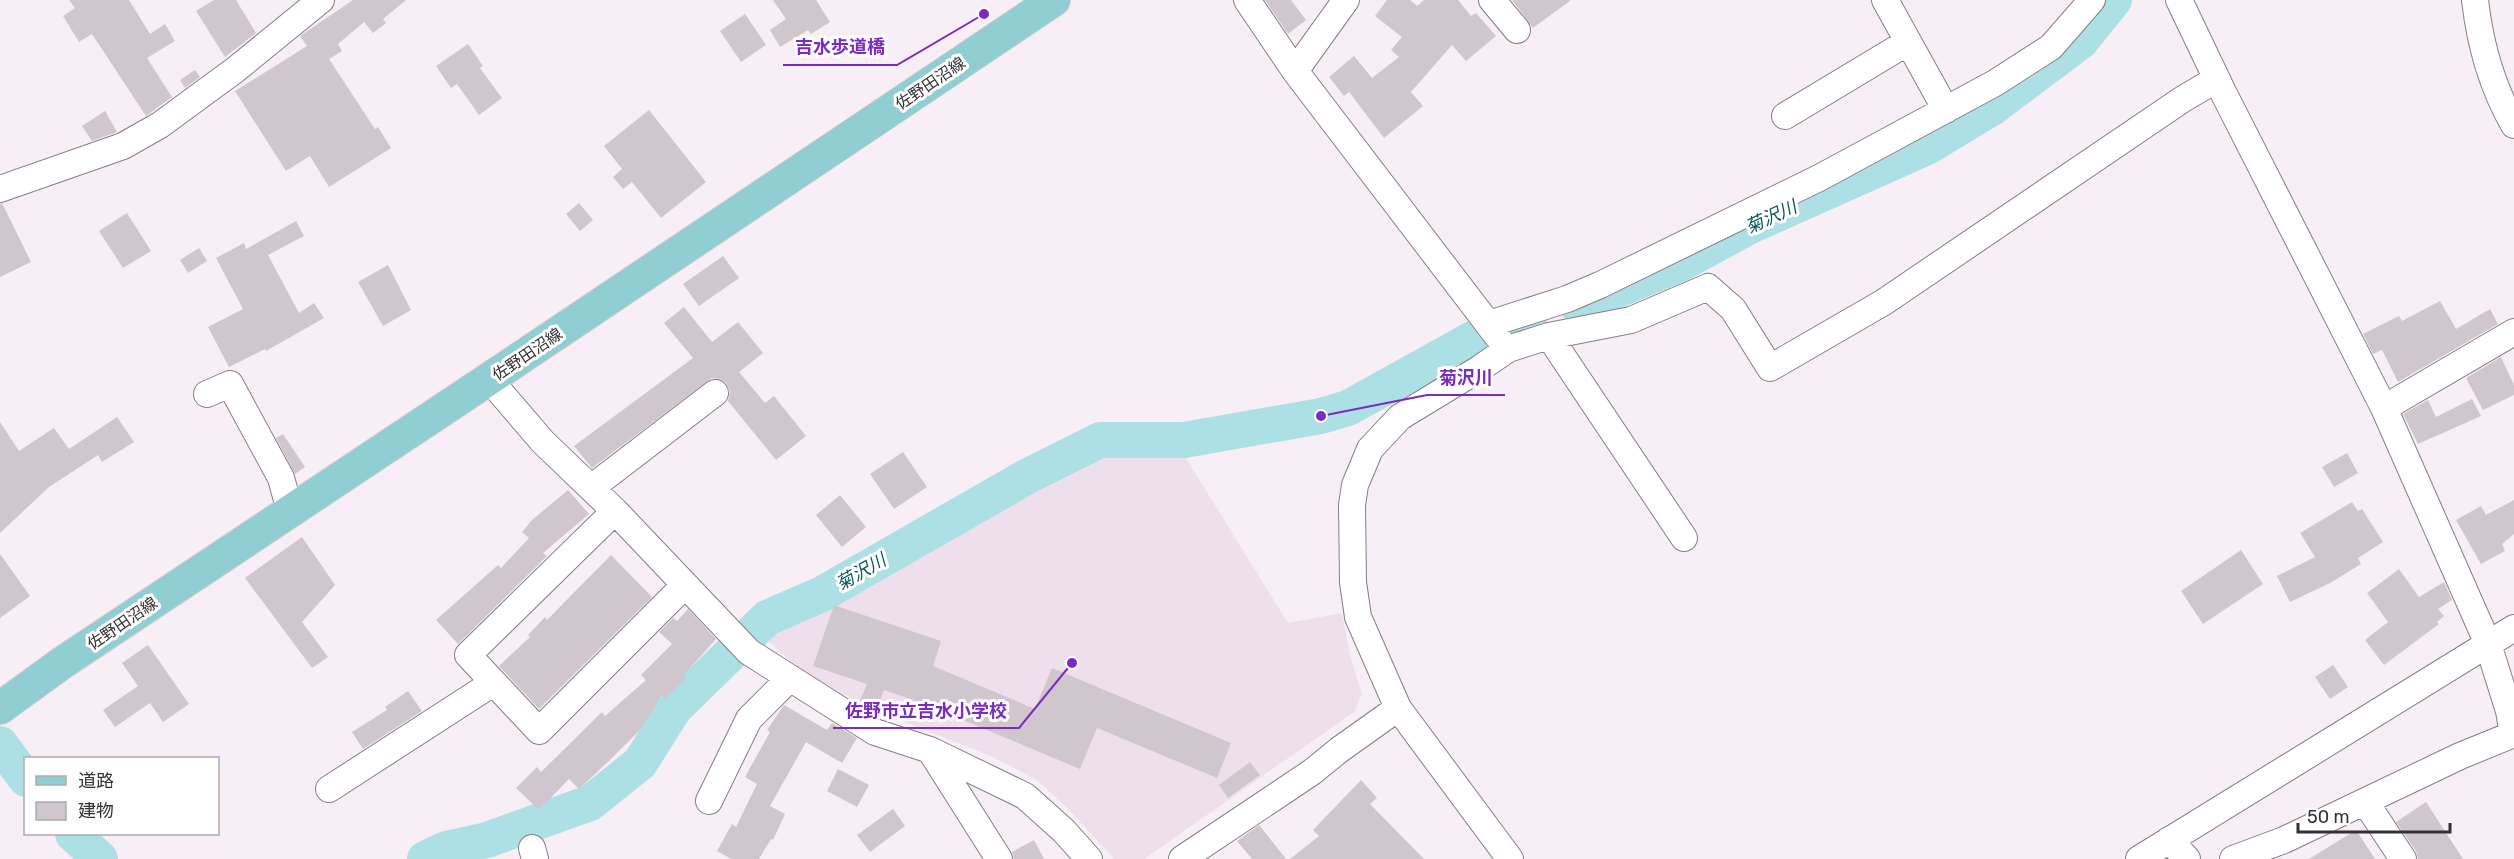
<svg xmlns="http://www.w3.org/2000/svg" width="2514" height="859" viewBox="0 0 2514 859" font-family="Rubik,'Noto Sans JP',sans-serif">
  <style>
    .built { fill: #efdfec }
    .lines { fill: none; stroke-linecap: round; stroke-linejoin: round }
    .river { stroke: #ade0e5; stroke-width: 36 }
    .building { fill: #d0c7ce }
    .minor-casing { stroke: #867e85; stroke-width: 28 }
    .major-casing { stroke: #cecece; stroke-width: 34 }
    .minor { stroke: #fff; stroke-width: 26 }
    .major { stroke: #91ced3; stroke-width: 32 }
    .labels { text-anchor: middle; stroke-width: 6; stroke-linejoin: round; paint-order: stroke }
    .street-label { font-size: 16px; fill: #343134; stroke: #fefefe }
    .water-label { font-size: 18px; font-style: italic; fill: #0c555a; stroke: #fefefe }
    .leader { fill: none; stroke: #7b2cbf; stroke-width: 2 }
    .callout-dot { fill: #7b2cbf; stroke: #fefefe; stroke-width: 2 }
    .callout-label { font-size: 18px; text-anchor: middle; font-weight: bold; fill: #7b2cbf; stroke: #fefefe; stroke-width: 6; stroke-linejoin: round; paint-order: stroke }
  </style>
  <rect width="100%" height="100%" fill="#f7eef6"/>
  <path class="built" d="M 1182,452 L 1288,623 L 1342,613 L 1350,655 L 1362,694 L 1354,712 L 1144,859 L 1114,859 L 1071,812 L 1036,779 L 993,757 L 905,722 L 842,694 L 801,670 L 762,636 L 1050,477 L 1107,457 Z"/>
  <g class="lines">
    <path class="river" d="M 1578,306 L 1682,263 L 1750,226 L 1927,147 L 1993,107 L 2081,41 L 2114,0
      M 0,744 L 26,779
      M 73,834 L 100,859
      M 425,859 L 446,849 L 487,840 L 590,803 L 640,763 L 674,709 L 767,618 L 822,594 L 1028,476 L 1100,440 L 1184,440 L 1321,416 L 1348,408 L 1487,331 L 1529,323"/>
  </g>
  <path class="building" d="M 69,0 L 129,0 L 150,34 L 165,24 L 175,41 L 147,58 L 172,97 L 146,116 L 92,34 L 79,42 L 63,16 L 75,8 Z
    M 214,0 L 236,0 L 256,33 L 225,57 L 196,11 Z
    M 353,0 L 406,0 L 383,19 L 386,23 L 373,33 L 364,22 L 338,44 L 342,51 L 329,59 L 375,129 L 378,127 L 391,148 L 329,187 L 310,156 L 286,171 L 235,91 L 307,46 L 300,36 Z
    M 773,0 L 816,0 L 830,22 L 811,34 L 808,30 L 780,47 L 770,30 L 786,19 Z
    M 1265,0 L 1291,0 L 1306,20 L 1288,34 Z
    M 1387,0 L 1410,0 L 1417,6 L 1424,0 L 1458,0 L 1471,16 L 1476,13 L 1496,36 L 1466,61 L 1452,45 L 1411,92 L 1423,106 L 1384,138 L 1349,92 L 1344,96 L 1329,77 L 1354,56 L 1372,78 L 1399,57 L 1391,50 L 1402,37 L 1375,16 Z
    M 1512,0 L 1571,0 L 1533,28 Z
    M 745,14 L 766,45 L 741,62 L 720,31 Z
    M 468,44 L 483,66 L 480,68 L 502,98 L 479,115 L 457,84 L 451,88 L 436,66 Z
    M 195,70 L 200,77 L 185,88 L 180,80 Z
    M 649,110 L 706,182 L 661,218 L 632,182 L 623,189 L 613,177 L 622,169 L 604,146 Z
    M 105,111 L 117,132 L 92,141 L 82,126 Z
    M 2,203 L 31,262 L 0,277 L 0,204 Z
    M 579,203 L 593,220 L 580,231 L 566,214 Z
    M 127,213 L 151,251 L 123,268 L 99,231 Z
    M 296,221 L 304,236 L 268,255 L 299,313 L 314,303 L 324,318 L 266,351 L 265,349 L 229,367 L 208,327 L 243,309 L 216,258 L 244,243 L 246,249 Z
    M 199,248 L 207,261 L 188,273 L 180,260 Z
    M 723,256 L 739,278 L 699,306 L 683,284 Z
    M 388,265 L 411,310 L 383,326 L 358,282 Z
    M 2440,301 L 2456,329 L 2490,309 L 2498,324 L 2398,382 L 2382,350 L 2373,354 L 2363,334 L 2399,316 L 2402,321 Z
    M 684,307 L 712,342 L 738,322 L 763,353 L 739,372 L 765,403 L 774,396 L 806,436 L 776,460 L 728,401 L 730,392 L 726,383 L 720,379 L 712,378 L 592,468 L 574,446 L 693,358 L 664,323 Z
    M 2501,357 L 2514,385 L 2514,395 L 2483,410 L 2466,378 Z
    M 2472,399 L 2481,416 L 2418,444 L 2403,414 L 2428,400 L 2436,417 Z
    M 117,417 L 134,442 L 102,462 L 98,455 L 49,487 L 0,533 L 0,422 L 19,451 L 54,428 L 69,449 Z
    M 283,434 L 305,467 L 295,474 L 276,438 Z
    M 903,452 L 927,487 L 894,509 L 870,474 Z
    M 2347,453 L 2358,473 L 2334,487 L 2322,467 Z
    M 568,490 L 589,514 L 543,553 L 547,556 L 458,644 L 436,620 L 498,565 L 501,568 L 529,538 L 522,532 L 532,520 Z
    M 840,495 L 866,527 L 842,547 L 816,515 Z
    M 2514,500 L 2514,534 L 2502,544 L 2505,551 L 2481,564 L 2456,520 L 2481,506 L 2486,515 Z
    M 2352,502 L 2358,511 L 2362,509 L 2383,542 L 2358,558 L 2361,564 L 2330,583 L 2290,602 L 2277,576 L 2315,557 L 2300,533 Z
    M 302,537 L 335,585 L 302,622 L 328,657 L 312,668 L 245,578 Z
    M 2241,550 L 2263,584 L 2203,624 L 2181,591 Z
    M 0,554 L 30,596 L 0,618 Z
    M 611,555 L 652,597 L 539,709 L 499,666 L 530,637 L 528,635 L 545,617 L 547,620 Z
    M 2399,569 L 2419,597 L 2444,582 L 2452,600 L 2438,609 L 2444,616 L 2437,622 L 2439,624 L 2384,665 L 2365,640 L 2388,622 L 2367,593 Z
    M 834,605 L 941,641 L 933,666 L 1035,709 L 1052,668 L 1231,743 L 1217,778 L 1097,728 L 1080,769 L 922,703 L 884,690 L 876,710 L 859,703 L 867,684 L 813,666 Z
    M 688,609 L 716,639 L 683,676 L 686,678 L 665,699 L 662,695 L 640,730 L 610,760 L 579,789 L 569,779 L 539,810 L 516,788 L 537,767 L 541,772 L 602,712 L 605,716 L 646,680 L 641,675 L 672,644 L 659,632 L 673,618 L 677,621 Z
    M 148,645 L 189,704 L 163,722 L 150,703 L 115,727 L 103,710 L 138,686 L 122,663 Z
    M 2333,665 L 2348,687 L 2330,699 L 2315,677 Z
    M 408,691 L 422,711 L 363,749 L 352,732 L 387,710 L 385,707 Z
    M 784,705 L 827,730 L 832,723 L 857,738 L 842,763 L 806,742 L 770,806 L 785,814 L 773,840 L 771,839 L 759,859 L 731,859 L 717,851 L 732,824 L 736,827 L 757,784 L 745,777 L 770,732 L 767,730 Z
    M 1250,762 L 1260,775 L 1228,798 L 1219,785 Z
    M 838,769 L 869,785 L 857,807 L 827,791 Z
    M 1361,780 L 1377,798 L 1370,804 L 1424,859 L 1290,859 L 1319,836 L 1313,830 Z
    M 2426,802 L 2463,859 L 2418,859 L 2416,851 L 2396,822 Z
    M 893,809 L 905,826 L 870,852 L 857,835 Z
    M 1259,825 L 1286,859 L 1252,859 L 1237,841 Z
    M 2356,830 L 2375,859 L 2309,859 Z
    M 1034,840 L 1044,859 L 1014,859 L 1012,852 Z"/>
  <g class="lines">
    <g class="minor-casing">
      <path id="minor" d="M 1247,0 L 1295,71 L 1498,337
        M 1492,0 L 1517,30
        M 1885,0 L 1946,110
        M 2179,0 L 2223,92 L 2384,408 L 2488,644 L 2509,711 L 2513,734
        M 2475,0 C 2480,44 2492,87 2514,125
        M 1295,71 L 1346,0
        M 1785,116 L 1908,42
        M 0,189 L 123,146 L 160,125 L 235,70 L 321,0
        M 1489,324 L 1567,299 L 1600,285 L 1819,178 L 1995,83 L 2051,47 L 2092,0
        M 1549,336 L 1684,538
        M 489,379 L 543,442 L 615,511 L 749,652 L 875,732 L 930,750 L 1025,796 L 1064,831 L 1089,859
        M 207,394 L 230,384 L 281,478 L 290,511
        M 2384,408 L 2514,332
        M 591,488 L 715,393
        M 615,511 L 468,655 L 539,731 L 684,586
        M 930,750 L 999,859
        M 329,789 L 493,683
        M 709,801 L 749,719 L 790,678
        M 2366,803 L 2403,859
        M 2169,840 L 2187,859
        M 532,848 L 535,859
        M 1182,859 L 1312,772 L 1339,750 L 1398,708
        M 1510,859 L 1398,708 L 1358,617 L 1353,582 L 1352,505 L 1355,485 L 1370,449 L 1400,417 L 1479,369 L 1508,349 L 1549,336 L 1631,320 L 1708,287 L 1733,309 L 1770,368 L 1884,302 L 2183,99 L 2217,79
        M 2139,859 L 2514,628
        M 2233,859 L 2284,840 L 2460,756 L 2514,734"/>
    </g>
    <g class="major-casing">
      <path id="major" d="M 0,708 L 62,663 L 489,379 L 1054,0"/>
    </g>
    <use href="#minor" class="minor"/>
    <use href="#major" class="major"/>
  </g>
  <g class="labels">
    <g class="street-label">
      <text transform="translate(930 83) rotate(-34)" y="6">佐野田沼線</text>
      <text transform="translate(527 354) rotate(-34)" y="6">佐野田沼線</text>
      <text transform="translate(122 623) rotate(-34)" y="6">佐野田沼線</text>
    </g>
    <g class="water-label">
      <text transform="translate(1771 217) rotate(-25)" y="6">菊沢川</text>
      <text transform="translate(861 572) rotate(-30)" y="6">菊沢川</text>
    </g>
  </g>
  <path class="leader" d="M984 14L897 65H783M1321 416L1427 395H1505M1072 663L1019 728H833"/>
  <g class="callout-dot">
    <circle cx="984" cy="14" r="6"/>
    <circle cx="1321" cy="416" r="6"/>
    <circle cx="1072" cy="663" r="6"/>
  </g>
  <g class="callout-label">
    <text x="840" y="53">吉水歩道橋</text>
    <text x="1466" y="384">菊沢川</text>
    <text x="926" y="717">佐野市立吉水小学校</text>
  </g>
  <rect x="24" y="757" width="195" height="78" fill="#fefefe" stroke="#adacad" stroke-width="1.5"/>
  <rect x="36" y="776" width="30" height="9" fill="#91ced3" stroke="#adacad" stroke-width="1.5"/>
  <text x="78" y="787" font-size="18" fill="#343134">道路</text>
  <rect x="36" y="802" width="30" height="18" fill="#d0c7ce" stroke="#adacad" stroke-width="1.5"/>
  <text x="78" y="817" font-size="18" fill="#343134">建物</text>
  <path d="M2298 823v9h152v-9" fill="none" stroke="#343134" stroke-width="3"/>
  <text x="2307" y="823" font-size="18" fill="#343134" stroke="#fefefe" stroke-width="4.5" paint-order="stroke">50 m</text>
</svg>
